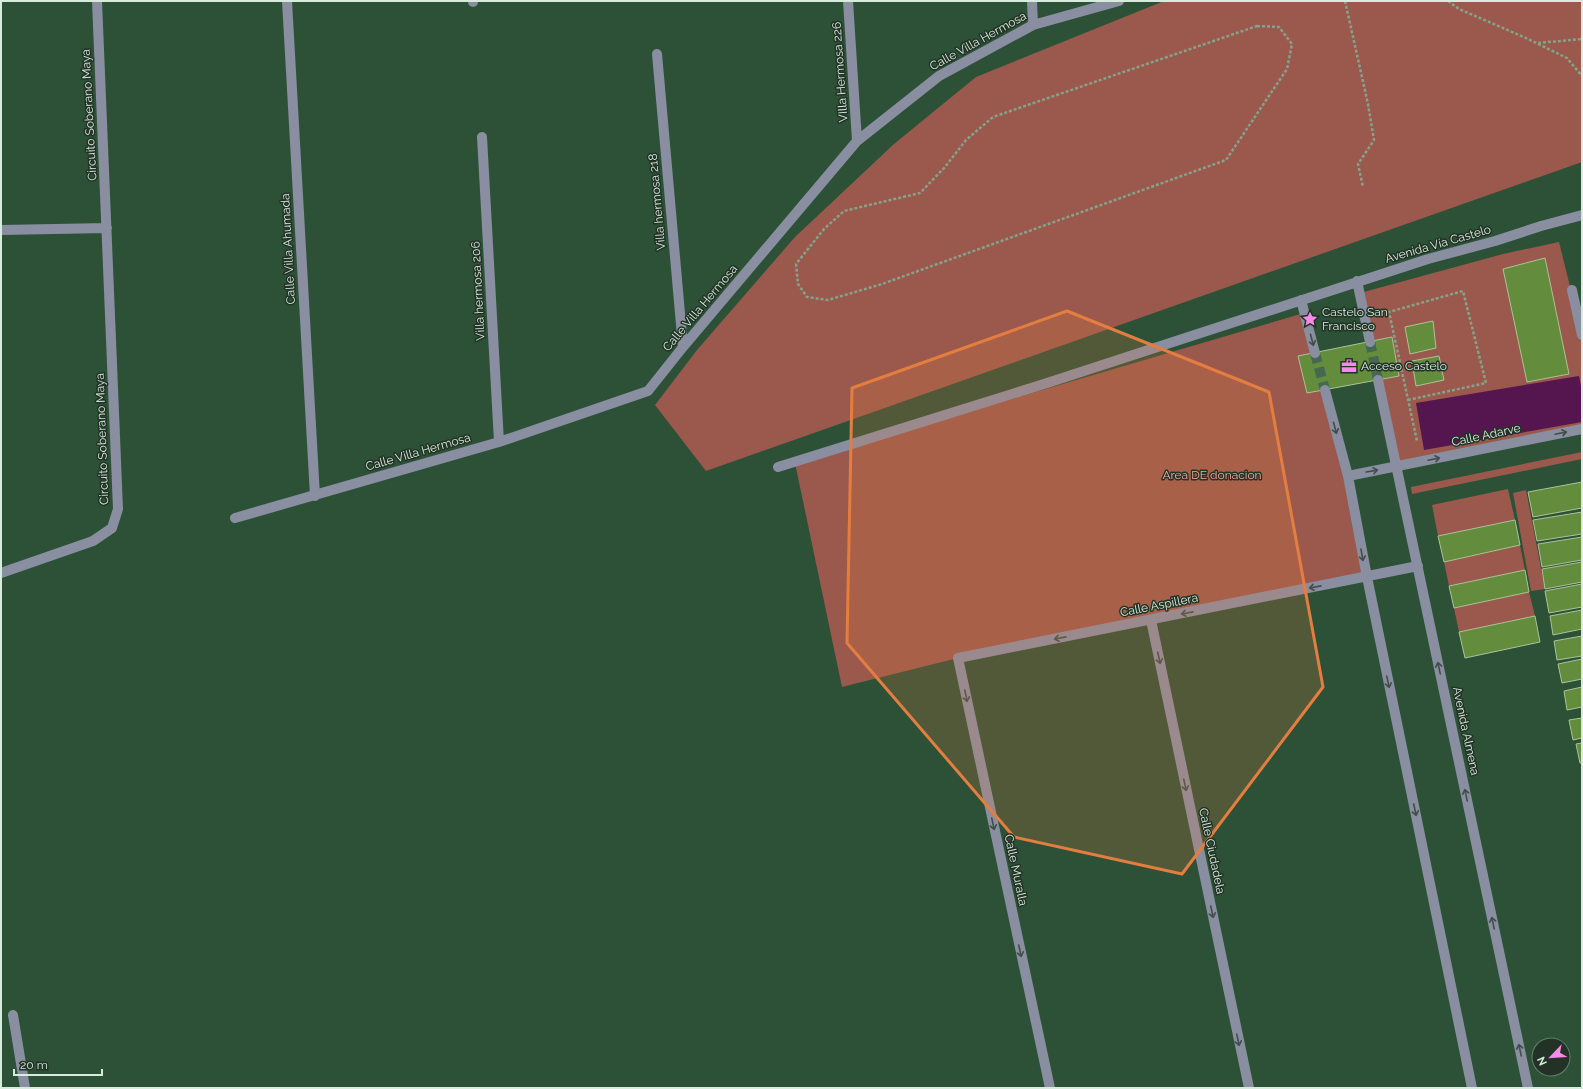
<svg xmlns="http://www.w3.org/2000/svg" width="1583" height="1089" viewBox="0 0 1583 1089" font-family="Raleway,sans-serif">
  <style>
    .green { fill: #9a594c }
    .water { fill: #55154f }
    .building { fill: #638c3d; stroke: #acc39a }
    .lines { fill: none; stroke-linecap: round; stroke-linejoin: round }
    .minor-tunnel { stroke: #466850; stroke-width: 10; stroke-dasharray: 10 5; stroke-linecap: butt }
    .path { stroke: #85a28d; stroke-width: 2.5; stroke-dasharray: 3 2; stroke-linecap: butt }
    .minor { stroke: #898ea0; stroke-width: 10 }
    .oneway { stroke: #414e4b }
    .marked { fill: #e47e40; fill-opacity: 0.2; stroke: #e47e40; stroke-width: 3; stroke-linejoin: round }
    .labels { text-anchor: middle; stroke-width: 3; stroke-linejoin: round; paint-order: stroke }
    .street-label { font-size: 12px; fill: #d7ecdc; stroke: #223226 }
    .poi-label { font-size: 12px; fill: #d7ecdc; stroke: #223226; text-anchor: start }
    .park-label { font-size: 12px; fill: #f7ae9f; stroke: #223226 }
  </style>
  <rect width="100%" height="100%" fill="#2c5137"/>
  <path class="green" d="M 1164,1 L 1582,1 L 1582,162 L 706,471 L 655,405 L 697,350 L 795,237 L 894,144 L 976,77 Z
    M 1559,242 L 1582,335 L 1582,429 L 1395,467 L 1360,293 L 1503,254 Z
    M 1304,313 L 1348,476 L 1367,577 L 958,658 L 842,687 L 795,463 Z
    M 1582,452 L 1582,459 L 1412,494 L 1411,487 Z
    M 1508,489 L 1515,520 L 1438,536 L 1432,505 Z
    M 1526,490 L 1545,589 L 1531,591 L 1513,493 Z
    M 1520,545 L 1525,570 L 1449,586 L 1444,562 Z
    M 1529,592 L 1535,616 L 1459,632 L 1454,608 Z"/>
  <path class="water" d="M 1579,376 L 1582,391 L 1582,422 L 1424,450 L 1416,403 Z"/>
  <path class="building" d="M 1545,258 L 1569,374 L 1527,382 L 1503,269 Z
    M 1433,321 L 1436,348 L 1410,354 L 1405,327 Z
    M 1392,337 L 1399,376 L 1307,393 L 1298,356 Z
    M 1439,356 L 1444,380 L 1416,386 L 1412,361 Z
    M 1582,482 L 1582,508 L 1533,517 L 1528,492 Z
    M 1582,512 L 1582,534 L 1537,541 L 1533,520 Z
    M 1515,520 L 1520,545 L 1444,562 L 1438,536 Z
    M 1582,537 L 1582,560 L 1542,567 L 1538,544 Z
    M 1582,562 L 1582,582 L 1545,589 L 1542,569 Z
    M 1525,570 L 1529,592 L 1454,608 L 1449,586 Z
    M 1582,584 L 1582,607 L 1549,613 L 1545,591 Z
    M 1582,610 L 1582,629 L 1553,635 L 1550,616 Z
    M 1535,616 L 1540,642 L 1465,658 L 1459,632 Z
    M 1582,636 L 1582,656 L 1557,660 L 1554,641 Z
    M 1582,659 L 1582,679 L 1562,683 L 1558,664 Z
    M 1582,687 L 1582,707 L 1567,710 L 1564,691 Z
    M 1582,718 L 1582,738 L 1573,740 L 1569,720 Z
    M 1582,743 L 1582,763 L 1580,763 L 1576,744 Z"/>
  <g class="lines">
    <path class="minor-tunnel" d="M 1370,342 L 1378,380
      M 1315,353 L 1325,390"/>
    <path class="path" d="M 1345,1 L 1368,104 L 1374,140 L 1358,164 L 1363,187
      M 1448,1 L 1459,9 L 1526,38 L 1567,58 L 1582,76
      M 1257,26 L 1279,27 L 1292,44 L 1287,69 L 1226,160 L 882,284 L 828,300 L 807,297 L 798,284 L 796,264 L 824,229 L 844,211 L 920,193 L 945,167 L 966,140 L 993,117 Z
      M 1538,43 L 1582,39
      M 1408,400 L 1486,383 L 1463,291 L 1389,312 L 1417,441"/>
    <path class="minor" d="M 287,1 L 315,496
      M 473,1 L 473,2
      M 848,1 L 857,141
      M 1032,1 L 1033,25
      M 657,54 L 683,347
      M 482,137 L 499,442
      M 1,230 L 107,228
      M 1357,281 L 1370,342
      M 1572,290 L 1582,335
      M 1301,300 L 1315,353
      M 1378,380 L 1528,1088
      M 1325,390 L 1348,476 L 1367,577 L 1472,1088
      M 778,467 L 1044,384 L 1428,259 L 1495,241 L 1541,226 L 1582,215
      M 1348,476 L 1582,429
      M 235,518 L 499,442 L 648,391 L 683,347 L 857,141 L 939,76 L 1033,25 L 1119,1
      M 1,573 L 93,541 L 112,528 L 118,509 L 97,1
      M 1151,620 L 1249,1088
      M 13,1015 L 25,1088
      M 1050,1088 L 958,658 L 1418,566"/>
  </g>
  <defs><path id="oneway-shaft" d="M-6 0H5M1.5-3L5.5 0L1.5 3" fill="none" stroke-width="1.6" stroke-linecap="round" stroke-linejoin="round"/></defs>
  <g class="oneway">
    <use href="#oneway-shaft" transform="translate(1312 340) rotate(75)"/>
    <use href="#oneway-shaft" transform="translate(1335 428) rotate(75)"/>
    <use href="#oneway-shaft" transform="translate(1561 433) rotate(-12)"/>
    <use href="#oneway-shaft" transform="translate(1434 459) rotate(-12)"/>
    <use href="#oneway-shaft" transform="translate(1372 471) rotate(-10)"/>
    <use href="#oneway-shaft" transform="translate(1362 555) rotate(80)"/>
    <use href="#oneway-shaft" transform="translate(1315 587) rotate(169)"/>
    <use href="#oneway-shaft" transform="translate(1187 613) rotate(169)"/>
    <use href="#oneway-shaft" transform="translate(1060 638) rotate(169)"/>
    <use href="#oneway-shaft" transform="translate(1159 658) rotate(78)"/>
    <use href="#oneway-shaft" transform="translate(1439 668) rotate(-102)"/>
    <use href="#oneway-shaft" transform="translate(1388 682) rotate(78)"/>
    <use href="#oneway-shaft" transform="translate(966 696) rotate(78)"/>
    <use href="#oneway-shaft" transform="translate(1185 785) rotate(78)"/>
    <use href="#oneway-shaft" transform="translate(1466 795) rotate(-102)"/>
    <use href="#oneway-shaft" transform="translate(1415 810) rotate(78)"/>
    <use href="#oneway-shaft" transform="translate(993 824) rotate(78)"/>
    <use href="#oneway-shaft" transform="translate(1212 912) rotate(78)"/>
    <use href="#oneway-shaft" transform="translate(1493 923) rotate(-102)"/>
    <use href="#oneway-shaft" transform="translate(1020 951) rotate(78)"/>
    <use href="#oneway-shaft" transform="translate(1238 1040) rotate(78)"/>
    <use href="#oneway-shaft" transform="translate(1520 1050) rotate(-102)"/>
  </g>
  <path class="marked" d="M 1067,311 L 1269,392 L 1323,687 L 1182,874 L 1014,837 L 847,643 L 852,388 Z"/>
  <defs>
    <g id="sight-bare" transform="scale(1.2)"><path d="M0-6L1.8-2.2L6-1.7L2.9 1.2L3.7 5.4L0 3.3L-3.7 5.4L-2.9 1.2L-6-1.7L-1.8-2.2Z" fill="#f888ea" stroke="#223226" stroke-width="2.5" paint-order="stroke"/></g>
    <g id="office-bare" transform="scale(1.2)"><path d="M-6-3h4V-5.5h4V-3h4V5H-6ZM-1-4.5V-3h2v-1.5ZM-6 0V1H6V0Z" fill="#f888ea" stroke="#223226" stroke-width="2.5" paint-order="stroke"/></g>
  </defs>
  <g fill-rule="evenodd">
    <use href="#sight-bare" x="1310" y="319"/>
    <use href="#office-bare" x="1349" y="366"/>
  </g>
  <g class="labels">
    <g class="street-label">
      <text transform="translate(978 41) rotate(-29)" y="4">Calle Villa Hermosa</text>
      <text transform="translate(840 72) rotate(-94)" y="4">VIlla Hermosa 226</text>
      <text transform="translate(89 115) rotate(-93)" y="4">Circuito Soberano Maya</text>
      <text transform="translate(657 202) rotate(-95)" y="4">Villa hermosa 218</text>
      <text transform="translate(1438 244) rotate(-16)" y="4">Avenida Vía Castelo</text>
      <text transform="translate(288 249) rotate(-93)" y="4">Calle Villa Ahumada</text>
      <text transform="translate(478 291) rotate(-93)" y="4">Villa hermosa 206</text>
      <text transform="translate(700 308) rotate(-50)" y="4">Calle Villa Hermosa</text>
      <text transform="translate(1486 435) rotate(-12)" y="4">Calle Adarve</text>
      <text transform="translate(102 439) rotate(-92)" y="4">Circuito Soberano Maya</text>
      <text transform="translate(418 452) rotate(-16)" y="4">Calle Villa Hermosa</text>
      <text transform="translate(1159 605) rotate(-11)" y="4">Calle Aspillera</text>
      <text transform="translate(1466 731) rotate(78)" y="4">Avenida Almena</text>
      <text transform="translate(1212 851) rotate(78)" y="4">Calle Ciudadela</text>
      <text transform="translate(1016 870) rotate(78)" y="4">Calle Muralla</text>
    </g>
    <g class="poi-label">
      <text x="1322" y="316">Castelo San<tspan x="1322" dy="14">Francisco</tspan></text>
      <text x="1361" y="370">Acceso Castelo</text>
    </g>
    <g class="park-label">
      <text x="1212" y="479">Area DE donacion</text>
    </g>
  </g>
  <rect width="1583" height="1089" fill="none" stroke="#d7ecdc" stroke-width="4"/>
  <g transform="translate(1551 1057) rotate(245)"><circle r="19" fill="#223226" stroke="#6a7c6f"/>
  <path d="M0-3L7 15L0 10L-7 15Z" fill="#f888ea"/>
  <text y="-6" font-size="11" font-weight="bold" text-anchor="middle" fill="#d7ecdc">N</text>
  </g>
  <path d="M14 1069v6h88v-6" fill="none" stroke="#d7ecdc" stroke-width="2"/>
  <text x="20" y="1069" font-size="12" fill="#d7ecdc" stroke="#223226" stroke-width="3" paint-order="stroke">20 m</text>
</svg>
